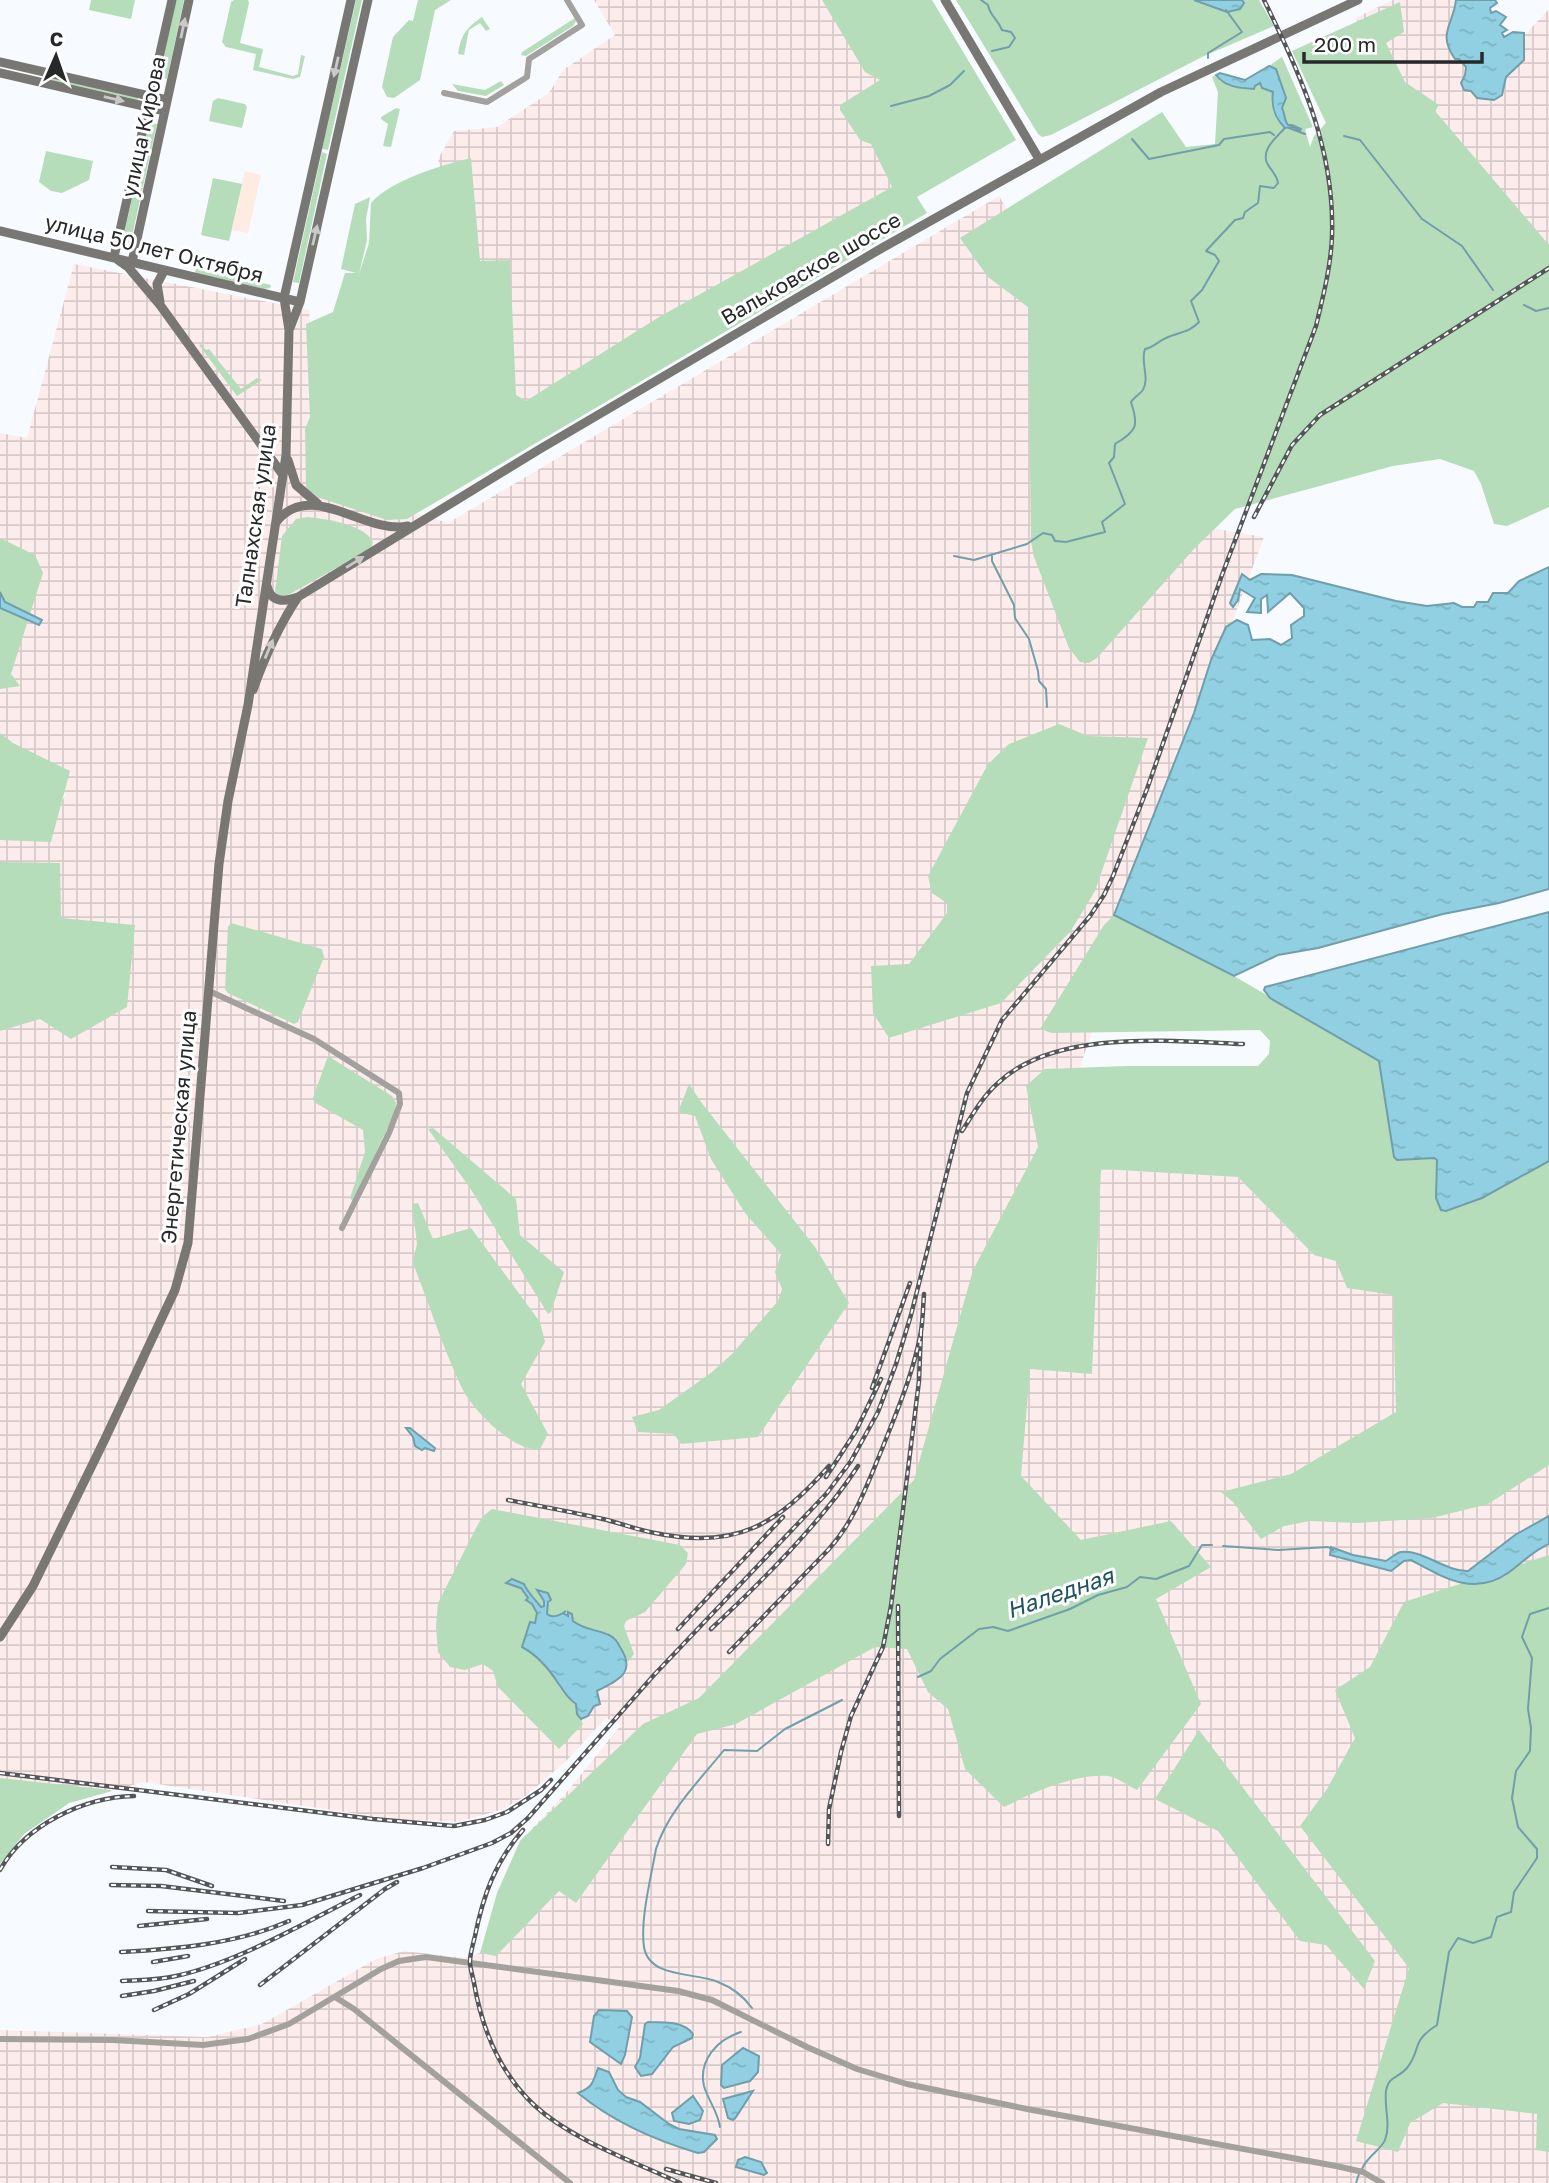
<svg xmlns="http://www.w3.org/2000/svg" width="1549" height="2183" viewBox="0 0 1549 2183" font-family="'Golos Text',sans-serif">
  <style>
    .industrial { fill: url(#industrial-grid) }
    .education { fill: #feece2 }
    .green { fill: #b6ddba }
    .water { fill: url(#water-ripples); stroke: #709eab; stroke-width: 2 }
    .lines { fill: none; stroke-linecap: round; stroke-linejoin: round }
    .stream { stroke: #709eab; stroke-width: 2 }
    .street { stroke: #a3a19e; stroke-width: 6 }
    .secondary { stroke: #797773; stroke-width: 9 }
    .rail-casing { stroke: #535558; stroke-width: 4.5 }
    .rail { stroke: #fff; stroke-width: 2; stroke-dasharray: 5; stroke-linecap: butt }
    .oneway { fill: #c9c9c7 }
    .labels { text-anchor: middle; stroke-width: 6; stroke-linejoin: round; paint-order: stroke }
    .street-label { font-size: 21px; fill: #26282a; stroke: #fff }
    .water-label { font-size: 23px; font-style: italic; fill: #1e5360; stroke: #fff }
  </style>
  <defs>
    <pattern id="industrial-grid" width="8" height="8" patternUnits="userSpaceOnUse" patternTransform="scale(1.75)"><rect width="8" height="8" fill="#fceceb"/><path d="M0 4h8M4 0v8" fill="none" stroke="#d8caca"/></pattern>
    <pattern id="water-ripples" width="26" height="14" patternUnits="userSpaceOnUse" patternTransform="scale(1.75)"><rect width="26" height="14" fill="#90d0e2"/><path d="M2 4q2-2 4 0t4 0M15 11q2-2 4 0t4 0" fill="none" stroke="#7cb3c2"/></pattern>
  </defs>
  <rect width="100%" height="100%" fill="#f7fbff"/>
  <path class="industrial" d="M 594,0 L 844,0 L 889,72 L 906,188 L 516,418 L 461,268 L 438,159 L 454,131 L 497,127 L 549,93 L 563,70 L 615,35 Z
    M 1393,0 L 1475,0 L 1485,77 L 1549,9 L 1549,261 L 1435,130 L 1355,18 Z
    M 999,196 L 1194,525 L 1264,537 L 1190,735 L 1063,1119 L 1092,1374 L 1100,1169 L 1238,1177 L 1314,1255 L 1382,1239 L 1549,1377 L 1549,2183 L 0,2183 L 0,2030 L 208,2037 L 262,2024 L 376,1959 L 404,1951 L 465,1958 L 480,1953 L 569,1862 L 520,1841 L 566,1793 L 621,1725 L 606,1718 L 566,1761 L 527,1795 L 501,1810 L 458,1822 L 392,1819 L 144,1782 L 69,1803 L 24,1834 L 0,1864 L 0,833 L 38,838 L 66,794 L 0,746 L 0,433 L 27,438 L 74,264 L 309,310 L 323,483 L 448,523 Z"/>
  <path class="education" d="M 245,171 L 261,175 L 248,233 L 232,230 L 229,241 L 201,235 L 213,178 L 241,184 Z"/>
  <path class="green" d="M 91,0 L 135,0 L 131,19 L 89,10 Z
    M 176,0 L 184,0 L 167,79 L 159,77 Z
    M 234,0 L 248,0 L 249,3 L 240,43 L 263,49 L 259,67 L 293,76 L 298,74 L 301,55 L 305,56 L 300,77 L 293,79 L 253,70 L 256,54 L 226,47 L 222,42 L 231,2 Z
    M 356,0 L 362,0 L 328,150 L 322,149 Z
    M 418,0 L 451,0 L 435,10 L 420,80 L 394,98 L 387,97 L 382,87 L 393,37 L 409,20 L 413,21 Z
    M 822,0 L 932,0 L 1016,140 L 917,197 L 927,213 L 407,519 L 387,520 L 320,498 L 306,489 L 305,429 L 310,417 L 306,324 L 333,312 L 345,273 L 356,273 L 341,269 L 355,204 L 370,197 L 366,219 L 367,240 L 359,274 L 369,243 L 371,203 C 391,180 442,165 471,158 L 480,261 L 510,260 L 516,395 L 526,401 L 659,317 L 892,187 L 871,144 L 860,140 L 840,110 L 840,105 L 880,80 L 865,72 Z
    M 956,0 L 1194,0 L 1227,12 L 1244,3 L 1242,0 L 1259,0 L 1274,26 L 1202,57 L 1051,135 L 1042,137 L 1038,134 Z
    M 1400,2 L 1404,32 L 1386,43 L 1405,82 L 1439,105 L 1435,111 L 1549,245 L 1549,507 L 1507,526 L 1494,524 L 1481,484 L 1474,471 L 1440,459 L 1393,466 L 1235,509 L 1193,550 L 1097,658 L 1089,663 L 1080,662 L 1069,648 L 1034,557 L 1031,542 L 1028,307 L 988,277 L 960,238 L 1162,112 L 1186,147 L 1215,144 L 1218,92 L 1212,77 L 1216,75 L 1220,81 L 1254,86 L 1260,83 L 1263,88 L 1274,92 L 1285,128 L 1292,125 L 1288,126 C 1281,116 1281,108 1286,98 L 1276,69 L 1269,66 L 1282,57 L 1313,127 L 1305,129 L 1310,147 L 1314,136 L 1326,123 L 1292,51 Z
    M 482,17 L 490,29 L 486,31 L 480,23 L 469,30 L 464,55 L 458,54 C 461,35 466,28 482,17 Z
    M 575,18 L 576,21 L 573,26 L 526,56 L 521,55 L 522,52 Z
    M 43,75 L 137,96 L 138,99 L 136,101 L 42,80 Z
    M 501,81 L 504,85 L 486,96 L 458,91 L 452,84 L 485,90 Z
    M 218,98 L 245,104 L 247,107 L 242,128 L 209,121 L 213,101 Z
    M 396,108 L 400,109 L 391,147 L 383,146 L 388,124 L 381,119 L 381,117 Z
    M 149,122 L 157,124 L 130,245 L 122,243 Z
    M 46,151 L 93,161 L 89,180 L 62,193 L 51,191 L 39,182 Z
    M 322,152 L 327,154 L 299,283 L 293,282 Z
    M 213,178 L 242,184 L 229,241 L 201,235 Z
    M 196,268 L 271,285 L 270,288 L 264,289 L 195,273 Z
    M 201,344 L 206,350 L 209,349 L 241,389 L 257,378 L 262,380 L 237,396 L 199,345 Z
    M 308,517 C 326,519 364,524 373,542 L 370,549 L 290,594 L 278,595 L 275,592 L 282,536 L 296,519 Z
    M 0,538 L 35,555 L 43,573 L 11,674 L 20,686 L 0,689 Z
    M 1059,724 L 1088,736 L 1148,738 L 1095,891 L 1070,932 L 1001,1003 L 889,1038 L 873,1013 L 871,966 L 909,964 L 947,913 L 947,903 L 932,893 L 928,876 L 988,764 L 1009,744 Z
    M 0,733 L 13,743 L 70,771 L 51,842 L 0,840 Z
    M 0,862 L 60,863 L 61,918 L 135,925 L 127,1007 L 71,1039 L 40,1019 L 0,1031 Z
    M 1114,915 L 1234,976 L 1379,1061 L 1394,1157 L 1397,1160 L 1434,1158 L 1437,1160 L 1436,1198 L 1549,1161 L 1549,1465 L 1488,1504 L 1432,1518 L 1357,1523 L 1310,1521 L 1284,1526 L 1261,1539 L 1233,1502 L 1221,1492 L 1291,1474 L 1396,1412 L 1393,1295 L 1347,1288 L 1336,1261 L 1314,1255 L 1238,1177 L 1101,1169 L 1092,1374 L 1030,1369 L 1021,1476 L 1081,1540 L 1171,1521 L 1211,1567 L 1156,1599 L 1201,1704 L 1137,1790 C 1128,1786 1117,1777 1108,1776 C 1073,1774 1034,1792 1004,1807 L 965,1769 L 948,1709 L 928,1692 L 907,1649 L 875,1647 L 736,1724 L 697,1734 L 576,1903 L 559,1891 L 496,1956 L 480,1953 L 497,1893 L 520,1841 L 643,1724 L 699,1698 L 914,1480 L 973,1270 L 1038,1147 L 1026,1086 L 1045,1069 L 1127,1066 L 1258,1066 L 1269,1054 L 1270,1041 L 1260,1030 L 1052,1033 L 1040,1029 L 1104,925 Z
    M 231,923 L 322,949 L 324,957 L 298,1022 L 294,1024 L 228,993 L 225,989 L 228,927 Z
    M 328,1056 L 392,1096 L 396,1103 L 395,1112 L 353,1201 L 350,1198 L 365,1152 L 363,1130 L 314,1102 L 313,1098 Z
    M 689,1084 L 701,1102 L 815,1247 L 849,1303 L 758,1437 L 681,1444 L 674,1434 L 638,1432 L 632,1417 L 659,1410 L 712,1372 L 732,1354 L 778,1301 L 782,1289 L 775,1272 L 781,1254 L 745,1213 L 711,1159 L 695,1116 L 678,1112 Z
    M 433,1128 L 516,1199 L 520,1235 L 564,1272 L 551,1312 L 548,1314 L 470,1188 L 428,1129 Z
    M 418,1203 L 433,1239 L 471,1228 L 540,1322 L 545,1342 L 521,1384 L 548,1434 L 540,1449 C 515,1453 472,1410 462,1388 C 443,1349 430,1306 414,1266 L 414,1256 L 417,1244 L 412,1204 Z
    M 492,1509 L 680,1545 L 688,1553 L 686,1564 L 645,1612 L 626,1621 L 624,1626 L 634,1654 L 628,1662 L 617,1640 L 598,1631 L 582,1628 L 563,1613 L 550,1617 L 547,1615 L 548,1602 L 538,1593 L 544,1601 L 544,1606 L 538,1605 C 535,1595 527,1593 524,1584 L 511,1583 L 521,1588 L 538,1613 L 522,1647 C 537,1655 549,1669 558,1683 C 565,1692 566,1698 576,1704 L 577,1714 L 583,1724 L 559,1749 L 498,1687 L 493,1671 L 483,1664 L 465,1670 L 450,1667 L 438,1652 L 436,1626 L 438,1603 L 476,1528 L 483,1516 Z
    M 1549,1555 L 1549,2152 L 1536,2150 L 1537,2114 L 1443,2103 L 1410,2123 L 1398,2152 L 1356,2141 L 1409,1968 L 1300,1826 L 1327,1789 L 1355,1738 L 1335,1690 L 1370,1667 L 1404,1602 Z
    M 1199,1730 L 1375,1961 L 1364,1989 L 1326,1945 L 1300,1941 L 1218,1831 L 1155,1799 Z
    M 0,1778 L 110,1790 L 112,1791 L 69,1803 L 24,1834 L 0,1864 Z"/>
  <path class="water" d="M 1194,0 L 1242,0 L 1244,3 L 1240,9 L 1227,12 Z
    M 1456,0 L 1495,0 L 1497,3 L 1490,8 L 1491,13 L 1496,11 L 1506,17 L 1500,25 L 1507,30 L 1502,33 L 1504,37 L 1513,32 L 1524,33 L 1524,60 L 1506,77 L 1502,95 L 1494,100 L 1477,98 L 1471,91 L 1464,90 L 1461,83 L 1465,75 L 1466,67 L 1459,59 L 1455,59 C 1437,33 1453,26 1456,0 Z
    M 1269,66 L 1276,69 L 1286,98 L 1282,108 C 1285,114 1284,120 1288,125 L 1292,125 L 1301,129 L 1300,131 L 1293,127 L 1285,128 C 1274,117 1271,106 1273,92 L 1262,88 L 1260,83 L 1255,86 L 1254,89 C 1239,88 1225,87 1216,75 L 1220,73 L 1245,80 Z
    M 1549,567 L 1549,889 L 1499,903 L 1443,914 L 1318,948 L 1278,955 L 1234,976 L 1114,915 L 1194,713 L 1211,660 L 1226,627 L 1237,620 L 1248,625 L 1252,640 L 1270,639 L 1281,645 L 1292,638 L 1291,625 L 1304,616 L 1304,608 L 1290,593 L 1268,612 L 1267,595 L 1261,599 L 1261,613 L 1247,612 L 1255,598 L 1240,589 L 1238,600 L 1233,607 L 1230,603 L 1242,574 L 1250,580 L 1261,574 L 1292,575 L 1396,601 L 1427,606 L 1454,603 L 1462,607 L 1474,607 L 1477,602 L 1488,602 L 1493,593 L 1508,593 L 1519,581 Z
    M 0,592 L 5,602 L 42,620 L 39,625 L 0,608 Z
    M 1549,912 L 1549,1161 L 1482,1198 L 1446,1211 L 1441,1210 L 1436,1198 L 1437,1160 L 1434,1158 L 1397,1160 L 1394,1157 L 1379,1061 L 1270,998 L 1264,990 L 1265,987 Z
    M 406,1428 L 410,1428 L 435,1448 L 434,1451 L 425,1448 L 422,1450 L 415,1446 L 413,1437 Z
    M 1549,1516 L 1549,1544 C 1534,1550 1522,1563 1508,1573 C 1473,1597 1443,1577 1411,1560 L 1404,1561 L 1391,1571 L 1330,1555 L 1331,1547 L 1353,1555 L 1386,1561 C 1391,1558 1396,1553 1401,1552 C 1422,1549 1446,1572 1468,1571 L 1515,1535 Z
    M 512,1579 L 524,1584 C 526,1590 536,1601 541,1607 L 544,1606 L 544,1601 L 537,1590 L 548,1593 L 551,1600 L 548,1602 L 547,1614 C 553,1619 560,1615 566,1611 L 563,1613 L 568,1616 L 568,1612 L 572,1614 L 573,1621 C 584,1630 596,1629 609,1635 C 615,1638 617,1641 620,1647 C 637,1673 618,1680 597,1691 L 600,1704 L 594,1706 L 588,1716 L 581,1719 L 577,1714 L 576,1704 C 566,1697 565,1692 558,1683 C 549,1669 537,1655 522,1647 L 530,1622 L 535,1623 L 537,1613 L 532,1604 L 526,1600 L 528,1598 L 521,1588 L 506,1583 Z
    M 599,2010 L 627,2011 L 632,2017 L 625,2055 L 621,2064 L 590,2042 L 594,2016 Z
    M 648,2022 C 663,2023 683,2020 693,2034 L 692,2038 L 673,2047 L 652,2074 L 641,2076 L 635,2067 L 640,2058 L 645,2024 Z
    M 743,2048 L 759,2056 L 758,2072 L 750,2081 L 724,2088 L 721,2085 L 722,2065 Z
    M 598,2068 L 609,2072 L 618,2090 L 626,2097 L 640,2102 L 669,2124 L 679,2129 L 715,2135 L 717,2139 L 704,2152 L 698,2153 C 654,2140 613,2122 578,2093 C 593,2087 593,2082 598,2068 Z
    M 753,2091 L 736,2117 L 733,2120 L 728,2118 L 723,2099 Z
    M 693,2096 L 703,2111 L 700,2120 L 689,2124 L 674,2121 L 672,2113 Z
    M 745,2157 L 761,2162 L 767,2173 L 764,2175 L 736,2167 L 738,2160 Z"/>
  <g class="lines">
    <path class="stream" d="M 981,0 L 988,5 C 990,16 997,18 1002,30 L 1011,32 L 1015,38 L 1009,47 L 992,51
      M 1208,58 L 1208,53 L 1242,32 L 1226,10
      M 891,106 L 929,96 L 950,85 L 964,71
      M 1289,128 L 1305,134
      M 1344,136 L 1360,140 L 1422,219 L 1462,246 L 1493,290
      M 1132,139 L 1149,159 L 1219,145 L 1224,139 L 1270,132 L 1274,135
      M 1524,305 L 1536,311 L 1549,308
      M 992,554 L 992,561 L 1014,605 L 1015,618 L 1029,639 L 1038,671 L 1039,681 L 1046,689 L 1047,707
      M 954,556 L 974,560 L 1027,544 L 1043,533 L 1052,535 L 1055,541 L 1066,542 L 1105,532 L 1102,522 L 1125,504 L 1109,463 L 1114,457 L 1115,444 C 1137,431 1139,426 1131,402 C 1134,397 1140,394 1143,390 C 1150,377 1140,362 1145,349 C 1155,347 1158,341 1166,338 C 1178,332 1189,333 1199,322 L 1191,301 L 1202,290 L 1219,261 L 1215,255 L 1206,251 L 1235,220 L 1243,218 L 1245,212 L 1258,203 L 1260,186 L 1274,188 L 1278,183 C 1277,174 1271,171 1267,163 C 1261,149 1277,137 1284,129
      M 1223,1546 L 1278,1550 L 1328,1547 L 1333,1550
      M 918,1677 L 931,1671 L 940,1659 L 979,1629 L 993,1627 L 1008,1631 L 1070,1609 L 1098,1595 L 1127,1587 L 1140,1577 L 1156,1579 L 1189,1566 L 1202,1545 L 1212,1545
      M 752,2008 C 744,1997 731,1987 718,1982 C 696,1972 649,1979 644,1947 C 640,1920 651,1877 656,1849 C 668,1811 700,1780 724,1750 L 757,1751 L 785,1729 L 842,1700
      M 720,2127 C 718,2112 708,2100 704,2086 C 698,2060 718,2039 741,2032
      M 1362,2169 C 1367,2156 1381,2150 1385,2140 C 1391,2125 1384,2107 1386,2091 C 1389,2075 1398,2079 1407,2068 C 1422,2049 1410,2042 1437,2025 L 1449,1952 L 1458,1938 L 1473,1943 L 1491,1937 L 1497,1917 L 1511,1912 L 1514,1892 L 1537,1858 L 1537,1849 L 1518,1827 L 1512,1798 L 1516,1771 L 1530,1751 L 1531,1728 L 1528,1709 L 1532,1658 L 1522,1637 L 1530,1614 L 1549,1608
      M 1356,2183 L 1359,2174"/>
    <path class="street" d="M 444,93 L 487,102 L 527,77 L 529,59 L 582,25 L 567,0
      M 209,991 L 314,1039 L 399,1093 L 400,1104 L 389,1133 L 342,1228
      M 335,1997 L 354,2009 L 570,2183
      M 0,2039 L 113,2040 L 203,2045 L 248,2039 L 289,2024 L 381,1969 L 399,1961 L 426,1957 L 678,1991 L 712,2000 L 807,2047 L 857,2069 L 907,2084 L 1027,2109 L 1336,2166 L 1363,2172 L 1382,2183"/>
    <path class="secondary" d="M 945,0 L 1039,159
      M 0,62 L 167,100
      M 0,73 L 165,111
      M 0,231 L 300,302
      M 114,257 L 172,0
      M 118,260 L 128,267 L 160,305 L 283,475
      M 132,262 L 189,0
      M 160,302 L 157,284 L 164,271
      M 290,328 L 300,302 L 368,0
      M 288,460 L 296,485 L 318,504
      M 277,521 C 312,479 365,535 408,526
      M 267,586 C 271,603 284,602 298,597 L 540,449 L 882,248 L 1161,92 L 1358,0
      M 253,690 C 265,656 278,627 298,597
      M 0,1637 L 33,1586 L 104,1441 L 175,1290 L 188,1243 L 219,864 L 228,801 L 248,705 L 286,455 L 289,330 L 284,298 L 351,0"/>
    <g class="rail-casing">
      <path id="rail" d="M 1254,517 L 1292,445 L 1320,415 L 1549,268
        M 962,1131 C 973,1114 983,1096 998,1083 C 1055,1029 1170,1041 1243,1044
        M 872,1388 L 910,1283
        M 826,1477 L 856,1431 L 881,1379
        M 508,1500 C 539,1506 572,1512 603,1519 C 620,1523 637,1530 655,1533 C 736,1550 777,1525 829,1466
        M 898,1606 L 899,1816
        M 678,1629 L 783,1517
        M 711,1629 C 761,1582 821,1523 858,1466
        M 729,1652 L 829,1549 C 855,1520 867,1485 882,1449 C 897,1411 914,1372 921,1331 C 923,1319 923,1306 924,1294
        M 0,1773 L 373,1819 L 454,1826 L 485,1820 L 507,1812 L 541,1790 L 551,1780
        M 523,1830 C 495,1862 483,1896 475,1936 C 473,1944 470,1954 470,1962 C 470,1969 473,1976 474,1983 C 482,2029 499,2072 534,2105 C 572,2140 633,2161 680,2183
        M 828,1844 L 829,1809 L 841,1752 L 851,1716 L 883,1647 L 891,1606 L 919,1381 L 921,1331
        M 112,1867 L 166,1870 L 212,1886
        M 0,1870 C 25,1825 84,1797 134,1796
        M 111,1885 L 161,1886 L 284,1901
        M 148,1911 L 238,1913 L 302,1905 L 423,1868 L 492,1843 L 511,1833 L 528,1818 L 654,1675 L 827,1493 L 851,1461 L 878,1412 L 896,1364 L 911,1315 L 967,1093 L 1002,1020 L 1090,916 L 1104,895 L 1113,876 L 1147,789 L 1222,575 L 1316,326 C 1323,297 1331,266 1332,236 C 1335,150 1301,75 1264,0
        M 139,1926 L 207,1919
        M 121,1952 C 177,1949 237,1944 289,1921
        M 153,1962 L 188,1956
        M 122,1981 C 140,1980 158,1980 176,1976 C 236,1963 304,1923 360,1895
        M 260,1985 L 385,1889 L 397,1882
        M 122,1996 L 154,1991 L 194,1981
        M 154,2010 L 189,1994 L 245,1959
        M 666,2169 L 716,2183"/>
    </g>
    <use href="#rail" class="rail"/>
  </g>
  <defs><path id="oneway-solid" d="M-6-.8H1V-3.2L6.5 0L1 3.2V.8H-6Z" transform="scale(1.75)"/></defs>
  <g class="oneway">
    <use href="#oneway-solid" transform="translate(183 28) rotate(-78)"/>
    <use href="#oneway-solid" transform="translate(336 67) rotate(103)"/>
    <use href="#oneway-solid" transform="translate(114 99) rotate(13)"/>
    <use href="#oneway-solid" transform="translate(315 235) rotate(-77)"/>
    <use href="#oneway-solid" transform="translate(355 562) rotate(-32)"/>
    <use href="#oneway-solid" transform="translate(269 649) rotate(-67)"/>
  </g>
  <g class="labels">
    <g class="street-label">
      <text transform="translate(144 127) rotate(-78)" y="7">улица Кирова</text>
      <text transform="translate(154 249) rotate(14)" y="7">улица 50 лет Октября</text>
      <text transform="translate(811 269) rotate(-30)" y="7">Вальковское шоссе</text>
      <text transform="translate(256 516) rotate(-82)" y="7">Талнахская улица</text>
      <text transform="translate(179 1127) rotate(-85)" y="7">Энергетическая улица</text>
    </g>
    <g class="water-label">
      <text transform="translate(1060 1593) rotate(-19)" y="8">Наледная</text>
    </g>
  </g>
  <g transform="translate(56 56) rotate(2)" stroke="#ffffff" stroke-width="5" paint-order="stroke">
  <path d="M0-5L12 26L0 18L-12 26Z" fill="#26282a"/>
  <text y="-10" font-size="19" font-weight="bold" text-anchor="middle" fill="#26282a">С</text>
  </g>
  <path d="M1304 52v10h178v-10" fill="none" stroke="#26282a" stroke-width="3.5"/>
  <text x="1314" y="52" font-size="21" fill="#26282a" stroke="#ffffff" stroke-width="5" paint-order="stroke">200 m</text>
</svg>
